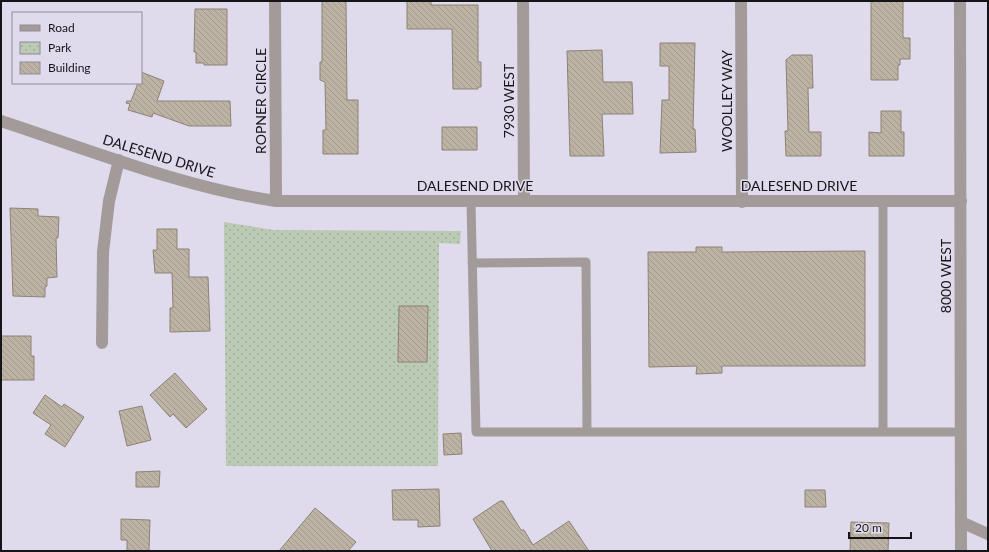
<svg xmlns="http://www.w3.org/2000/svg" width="989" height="552" viewBox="0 0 989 552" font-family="Lato,sans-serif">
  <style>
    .park { fill: url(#park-dots) }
    .building { fill: url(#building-back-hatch); stroke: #8c8275 }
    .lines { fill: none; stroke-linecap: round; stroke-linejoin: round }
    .service { stroke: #a39b99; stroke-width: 9 }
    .minor { stroke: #a39b99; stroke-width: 12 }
    .tertiary { stroke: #a39b99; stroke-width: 12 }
    .labels { text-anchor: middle; stroke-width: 3; stroke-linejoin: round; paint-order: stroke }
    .street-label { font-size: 14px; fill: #151419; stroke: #e0dbec }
  </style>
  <defs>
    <pattern id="park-dots" width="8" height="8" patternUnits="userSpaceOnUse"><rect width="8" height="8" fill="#bbcab4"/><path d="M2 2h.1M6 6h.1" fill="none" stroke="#a0ad9a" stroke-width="1.8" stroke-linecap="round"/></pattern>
    <pattern id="building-back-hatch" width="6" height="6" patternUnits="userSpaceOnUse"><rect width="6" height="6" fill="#bdb3a5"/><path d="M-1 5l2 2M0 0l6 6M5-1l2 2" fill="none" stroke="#a2998d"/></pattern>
  </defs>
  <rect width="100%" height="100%" fill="#e0dbec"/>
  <path class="park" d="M 224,222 L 274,230 L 461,231 L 460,244 L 439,243 L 438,466 L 226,466 Z"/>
  <path class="building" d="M 322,1 L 346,1 L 347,100 L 358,100 L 358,154 L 323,154 L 323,130 L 326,130 L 325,82 L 320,80 L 320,62 L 322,62 Z
    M 407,1 L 431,1 L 431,5 L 478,5 L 478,62 L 481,62 L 481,87 L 478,87 L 478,89 L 453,89 L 452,29 L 407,29 Z
    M 871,1 L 903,1 L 903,36 L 904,38 L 910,38 L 910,59 L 900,59 L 900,65 L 898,65 L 898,80 L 871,80 Z
    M 195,9 L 227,9 L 227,65 L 204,65 L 204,63 L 196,63 L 196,52 L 194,52 Z
    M 660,43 L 695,43 L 693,129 L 695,129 L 696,152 L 660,153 L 662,100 L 669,100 L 669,66 L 660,66 Z
    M 602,50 L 603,82 L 632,82 L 633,114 L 602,114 L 604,156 L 570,156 L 567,51 Z
    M 792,55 L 812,55 L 813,88 L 808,88 L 809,132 L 821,132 L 821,156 L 786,156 L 785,131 L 788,131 L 786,60 Z
    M 141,72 L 164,81 L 157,101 L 230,101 L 231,126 L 189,126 L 153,113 L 152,117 L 128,110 L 130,104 L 126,103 L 127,101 L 131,101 L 138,83 L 141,83 Z
    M 881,111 L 901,111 L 901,132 L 904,132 L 904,156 L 869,156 L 869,132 L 881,133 Z
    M 442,127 L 477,127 L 477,150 L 442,150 Z
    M 10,208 L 38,209 L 38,216 L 59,217 L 58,238 L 56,238 L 57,277 L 47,278 L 47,286 L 45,287 L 45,297 L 13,296 Z
    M 157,229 L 177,229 L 177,249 L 189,249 L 189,277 L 208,277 L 210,331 L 170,332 L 170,308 L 173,308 L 172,273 L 155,273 L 153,250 L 157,250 Z
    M 696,247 L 722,247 L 722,252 L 865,251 L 865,366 L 722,366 L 722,373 L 696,374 L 697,366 L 649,367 L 648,252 L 696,252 Z
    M 399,306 L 428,306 L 427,362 L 398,362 Z
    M 1,336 L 31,336 L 31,356 L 34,356 L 34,380 L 1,380 Z
    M 175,373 L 207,409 L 186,428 L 173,414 L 170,417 L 150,395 Z
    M 45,395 L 62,407 L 64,404 L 84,417 L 65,447 L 45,434 L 51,425 L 33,413 Z
    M 142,406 L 151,440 L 127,446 L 119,411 Z
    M 461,433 L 462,454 L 444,455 L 443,434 Z
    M 160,471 L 159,487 L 136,487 L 136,472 Z
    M 439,489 L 440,526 L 418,527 L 418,520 L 393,520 L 392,490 Z
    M 805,490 L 825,490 L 826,507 L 805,507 Z
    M 500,501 L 503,501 L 521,530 L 524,530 L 533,545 L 569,521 L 589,551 L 492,551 L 473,519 Z
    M 315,508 L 356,542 L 348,551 L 279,551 Z
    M 121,519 L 150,520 L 149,551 L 127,551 L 127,540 L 121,540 Z
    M 851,522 L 889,523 L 888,551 L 850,551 Z"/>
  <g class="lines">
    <path class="service" d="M 471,202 L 476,432 L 961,432
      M 472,263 L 586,262 L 587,432
      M 883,432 L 883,201"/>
    <path class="minor" d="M 275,1 L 276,201
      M 523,1 L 524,201
      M 741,1 L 742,202
      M 1,121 C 89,150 185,188 276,201 L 961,201
      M 102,343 L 103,252 L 109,201 L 119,160"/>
    <path class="tertiary" d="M 960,1 L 961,551
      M 961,522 L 988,534"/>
  </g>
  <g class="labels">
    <g class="street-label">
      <text transform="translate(261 101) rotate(-90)" y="5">ROPNER CIRCLE</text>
      <text transform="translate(509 101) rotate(-90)" y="5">7930 WEST</text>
      <text transform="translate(727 101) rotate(-90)" y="5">WOOLLEY WAY</text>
      <text transform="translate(159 156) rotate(17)" y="5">DALESEND DRIVE</text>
      <text x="475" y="191">DALESEND DRIVE</text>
      <text x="799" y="191">DALESEND DRIVE</text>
      <text transform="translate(946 276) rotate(-90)" y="5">8000 WEST</text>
    </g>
  </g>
  <rect width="989" height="552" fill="none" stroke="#151419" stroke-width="4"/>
  <rect x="12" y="12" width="130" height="72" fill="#e0dbec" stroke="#8f8b98"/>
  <rect x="20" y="25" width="20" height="6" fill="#a39b99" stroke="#8f8b98"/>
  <text x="48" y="32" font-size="12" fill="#151419">Road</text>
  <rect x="20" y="42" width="20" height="12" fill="url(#park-dots)" stroke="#8f8b98"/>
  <text x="48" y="52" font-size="12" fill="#151419">Park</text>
  <rect x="20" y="62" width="20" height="12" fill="url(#building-back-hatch)" stroke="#8f8b98"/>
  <text x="48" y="72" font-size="12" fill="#151419">Building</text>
  <path d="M849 532v6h62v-6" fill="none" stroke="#151419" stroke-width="2"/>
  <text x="855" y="532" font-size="12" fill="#151419" stroke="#e0dbec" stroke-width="3" paint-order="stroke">20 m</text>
</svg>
